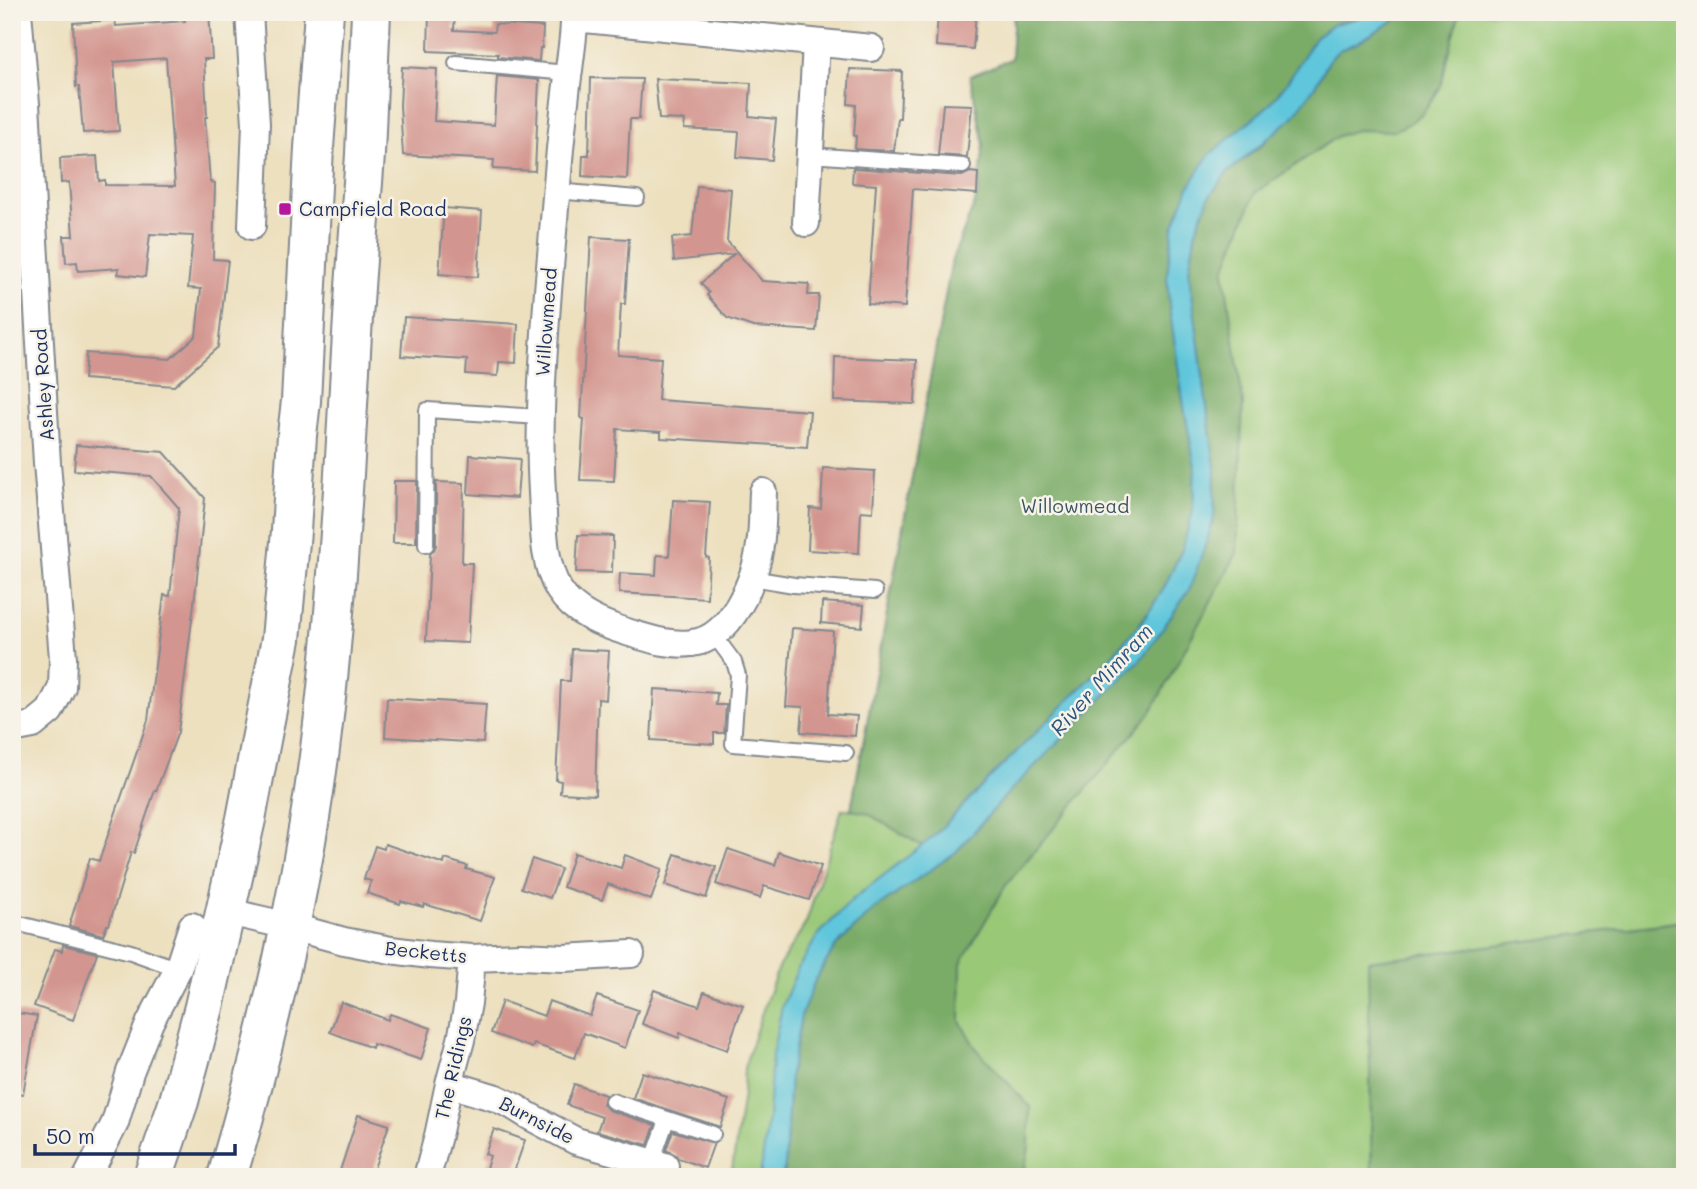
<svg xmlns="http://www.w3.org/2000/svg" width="1697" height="1189" viewBox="0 0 1697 1189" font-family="Mali,sans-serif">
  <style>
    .green { fill: #99c877; stroke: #5a7c6a; stroke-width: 2 }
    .forest { fill: #7aac68; stroke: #4a6e63; stroke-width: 2 }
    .water { fill: #5fc6db; stroke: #3d7a9c; stroke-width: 2 }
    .building { fill: #d3958f }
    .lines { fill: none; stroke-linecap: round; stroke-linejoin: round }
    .lane-casing { stroke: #84888e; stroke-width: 18 }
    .street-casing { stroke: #84888e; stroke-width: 30 }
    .highway-casing { stroke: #84888e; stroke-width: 42 }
    .lane { stroke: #fff; stroke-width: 14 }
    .street { stroke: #fff; stroke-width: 26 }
    .highway { stroke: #fff; stroke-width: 38 }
    .poi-dot { fill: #b5179e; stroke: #f7f3e8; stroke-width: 2.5 }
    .labels { text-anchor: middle; stroke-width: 5; stroke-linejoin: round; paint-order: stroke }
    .poi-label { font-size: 19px; fill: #1b2f5e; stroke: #f7f3e8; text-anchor: start }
    .street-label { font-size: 19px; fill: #1b2f5e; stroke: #f7f3e8 }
    .park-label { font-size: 19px; fill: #3a5564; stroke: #f7f3e8 }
    .water-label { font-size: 21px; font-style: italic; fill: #2c557d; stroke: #f7f3e8 }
  </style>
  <rect width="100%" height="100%" fill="#f7f3e8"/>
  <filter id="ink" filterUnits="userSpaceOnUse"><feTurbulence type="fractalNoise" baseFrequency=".0143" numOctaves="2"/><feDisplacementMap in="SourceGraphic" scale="14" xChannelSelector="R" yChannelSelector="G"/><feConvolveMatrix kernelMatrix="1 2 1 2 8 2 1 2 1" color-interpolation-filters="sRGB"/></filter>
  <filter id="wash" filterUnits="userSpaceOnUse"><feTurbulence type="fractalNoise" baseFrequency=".00686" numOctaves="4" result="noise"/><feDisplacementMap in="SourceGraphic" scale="28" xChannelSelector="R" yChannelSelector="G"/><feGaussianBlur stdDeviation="1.57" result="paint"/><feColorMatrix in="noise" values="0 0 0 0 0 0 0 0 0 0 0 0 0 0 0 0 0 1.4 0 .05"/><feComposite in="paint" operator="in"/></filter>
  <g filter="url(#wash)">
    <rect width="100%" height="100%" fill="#ede0bf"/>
    <path class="green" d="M 1014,12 L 1685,12 L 1685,921 L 1368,961 L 1372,1177 L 731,1177 L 743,1094 L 744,1068 L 761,1015 L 779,966 L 806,923 L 842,809 L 851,809 L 952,260 L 978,195 L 984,144 L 970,76 L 1011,59 Z"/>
    <path class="forest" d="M 1014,12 L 1369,12 L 1355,19 L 1334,24 L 1315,38 L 1288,81 L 1269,105 L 1244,128 L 1189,187 L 1173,228 L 1167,275 L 1169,305 L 1184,407 L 1195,467 L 1193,511 L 1182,550 L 1163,590 L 1140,624 L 1100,669 L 991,777 L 933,837 L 922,846 L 867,813 L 851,810 L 952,260 L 978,195 L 984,144 L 970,76 L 1011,59 Z
      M 1408,12 L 1460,12 L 1440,88 L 1423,113 L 1410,123 L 1394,131 L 1356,130 L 1338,136 L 1255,193 L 1224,271 L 1243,402 L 1237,553 L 1151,712 L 1006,885 L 961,963 L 960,1021 L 975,1047 L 1030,1107 L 1029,1147 L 1023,1177 L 782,1177 L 785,1166 L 790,1075 L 801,1016 L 816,978 L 836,946 L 875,909 L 956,852 L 1009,792 L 1202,555 L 1214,518 L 1215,468 L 1189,270 L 1196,230 L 1209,197 L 1227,173 L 1263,144 L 1314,88 L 1330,59 L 1339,50 L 1356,43 Z
      M 1685,921 L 1685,1177 L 1372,1177 L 1368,961 Z"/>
    <path class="water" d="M 1369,12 L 1408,12 L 1356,43 L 1339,50 L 1330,59 L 1314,88 L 1292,118 L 1227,173 L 1209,197 L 1196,230 L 1189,270 L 1215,468 L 1214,518 L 1202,555 L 1189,590 L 1142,658 L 1009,792 L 956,852 L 875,909 L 836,946 L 816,978 L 801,1016 L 790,1075 L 785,1166 L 782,1177 L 760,1177 L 768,1118 L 772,1055 L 782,1006 L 798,968 L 818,935 L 853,899 L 933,837 L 991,777 L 1100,669 L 1140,624 L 1163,590 L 1182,550 L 1193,511 L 1195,467 L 1184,407 L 1169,305 L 1167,275 L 1173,228 L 1189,187 L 1209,155 L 1269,105 L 1288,81 L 1315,38 L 1334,24 L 1355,19 Z"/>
    <g id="blocks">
      <path class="building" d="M 185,12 L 209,12 L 212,59 L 204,59 L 207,117 L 205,117 L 210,182 L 215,183 L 213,259 L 228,260 L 218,347 L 174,386 L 84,379 L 86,353 L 170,359 L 196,336 L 201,289 L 188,288 L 193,236 L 150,234 L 145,277 L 118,274 L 119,268 L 78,271 L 77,262 L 66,263 L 64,236 L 73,236 L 69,182 L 61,183 L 60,158 L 97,156 L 99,181 L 105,180 L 105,185 L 175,186 L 166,58 L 114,62 L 119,131 L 83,133 L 79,87 L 76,87 L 73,23 L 115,20 L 116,26 L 185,21 Z
        M 429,12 L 455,12 L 454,30 L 494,32 L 495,24 L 543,27 L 542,48 L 540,48 L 539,61 L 498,57 L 498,54 L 428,51 Z
        M 938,12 L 976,12 L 973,49 L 936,46 Z
        M 402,67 L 437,69 L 434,121 L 494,125 L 497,76 L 539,80 L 535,171 L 493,169 L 494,160 L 403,155 L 400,105 Z
        M 850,69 L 902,71 L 900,118 L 898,118 L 894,151 L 855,149 L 856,136 L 854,136 L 856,105 L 848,104 Z
        M 591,78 L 642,79 L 639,119 L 630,119 L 627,179 L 582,176 L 583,155 L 589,155 Z
        M 655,79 L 751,83 L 749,116 L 776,119 L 772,160 L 737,157 L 739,132 L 684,129 L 685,120 L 659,119 Z
        M 943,104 L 972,105 L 967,157 L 938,155 Z
        M 853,168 L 962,176 L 970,172 L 978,173 L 977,194 L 913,189 L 905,307 L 868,304 L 876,185 L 852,183 Z
        M 697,186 L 731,189 L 727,241 L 762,281 L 809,284 L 808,295 L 819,295 L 816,331 L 753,327 L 727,318 L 707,295 L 709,293 L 701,283 L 734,254 L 674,261 L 672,238 L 692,236 Z
        M 444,208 L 482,211 L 478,277 L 439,274 Z
        M 591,237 L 629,239 L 625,304 L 621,304 L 618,355 L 661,358 L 658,400 L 810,411 L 807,447 L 661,438 L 661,432 L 617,429 L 614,481 L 580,480 L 584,419 L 581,418 Z
        M 404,317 L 518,324 L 516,363 L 499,362 L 498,376 L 466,374 L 467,360 L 401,356 Z
        M 835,357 L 917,360 L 915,404 L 834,401 Z
        M 76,445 L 164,452 L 205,498 L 196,587 L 178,732 L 156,791 L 155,790 L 134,853 L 131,852 L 109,925 L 107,925 L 103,935 L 69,926 L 90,858 L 99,861 L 148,720 L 164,595 L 170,596 L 179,508 L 151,476 L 74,470 Z
        M 470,455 L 520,459 L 517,498 L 468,494 Z
        M 823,468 L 875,471 L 873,512 L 861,511 L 859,553 L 808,550 L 810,508 L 821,509 Z
        M 394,481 L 417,481 L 416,543 L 393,543 Z
        M 436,482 L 464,483 L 462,563 L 472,563 L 468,643 L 426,641 L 430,554 L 434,550 L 436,545 Z
        M 673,500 L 710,502 L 706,557 L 709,558 L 707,598 L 619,593 L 620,573 L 656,575 L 657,555 L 669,556 Z
        M 578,535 L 613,536 L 612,573 L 576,572 Z
        M 822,602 L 864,605 L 862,627 L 821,623 Z
        M 792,628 L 833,631 L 828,714 L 857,716 L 855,736 L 801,732 L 803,707 L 786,706 Z
        M 572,649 L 609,651 L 606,700 L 598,699 L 595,795 L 560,793 L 561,781 L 556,780 L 561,681 L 570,681 Z
        M 654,689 L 717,693 L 716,705 L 726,705 L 724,733 L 714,733 L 714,744 L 651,740 Z
        M 387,698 L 486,704 L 483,743 L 385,737 Z
        M 385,844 L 444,864 L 445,859 L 467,866 L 466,869 L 495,877 L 480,921 L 424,904 L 423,907 L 401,901 L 400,904 L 367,893 L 371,881 L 364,879 L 375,846 L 384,849 Z
        M 728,849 L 775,865 L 779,852 L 821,866 L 809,900 L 764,886 L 760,898 L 716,884 Z
        M 574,853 L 621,868 L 625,855 L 662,869 L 651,900 L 608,884 L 602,900 L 563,887 Z
        M 675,854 L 716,867 L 706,898 L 665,885 Z
        M 532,859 L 561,869 L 550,898 L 521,888 Z
        M 63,945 L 97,953 L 73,1020 L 34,1006 L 55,949 L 62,951 Z
        M 654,990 L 699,1006 L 704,992 L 743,1005 L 727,1050 L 680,1033 L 679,1038 L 642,1024 Z
        M 597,996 L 638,1010 L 625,1048 L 584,1033 L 575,1058 L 534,1044 L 532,1048 L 491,1033 L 502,1001 L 544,1016 L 549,1001 L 590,1016 Z
        M 341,1002 L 388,1020 L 390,1014 L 431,1028 L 421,1060 L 373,1044 L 372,1048 L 330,1032 Z
        M 12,1012 L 37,1016 L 23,1094 L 12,1093 Z
        M 642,1072 L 729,1100 L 720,1127 L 633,1098 Z
        M 574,1084 L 605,1095 L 603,1104 L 608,1110 L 655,1125 L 648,1145 L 597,1131 L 602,1117 L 567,1105 Z
        M 358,1115 L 389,1125 L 371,1177 L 338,1177 Z
        M 494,1129 L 525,1140 L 512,1177 L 483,1177 L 490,1156 L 485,1154 Z
        M 673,1131 L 714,1143 L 705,1168 L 678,1158 L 676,1155 L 666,1150 Z"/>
    </g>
  </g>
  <g filter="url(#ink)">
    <use href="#blocks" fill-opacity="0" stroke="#84888e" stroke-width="2"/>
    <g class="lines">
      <g class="lane-casing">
        <path id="lane" d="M 456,63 L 568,73
          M 810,155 L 963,166
          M 556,191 L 637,198
          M 426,545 L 427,410 L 540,417
          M 752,578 L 794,585 L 875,591
          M 714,635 L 734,662 L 738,675 L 733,744 L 846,753
          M 12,922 L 131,952 L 178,969
          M 612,1101 L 713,1134
          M 652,1162 L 667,1120"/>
      </g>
      <g class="street-casing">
        <path id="street" d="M 249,12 L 256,124 L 252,226
          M 574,12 C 575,31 571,51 569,70 C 565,96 563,123 560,149 C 556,196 552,244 548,291 C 543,358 538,425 542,492 C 544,524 542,562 559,590 C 574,614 604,625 630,633 C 650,639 671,646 692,643 C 731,639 756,579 760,545 C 763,528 762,510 763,492
          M 575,18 L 871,48
          M 806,223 L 816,43
          M 12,729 L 33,725 L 50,711 L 62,687 L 63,658 L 47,463 L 26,104 L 18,12
          M 224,911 L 289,926 L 344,941 L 391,950 L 430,955 L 472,958 L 521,956 L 564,958 L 631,954
          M 449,1084 L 496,1098 L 513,1106 L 529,1116 L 576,1141 L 665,1166
          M 87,1177 L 115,1123 L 130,1072 L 150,1022 L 178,969 L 192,926
          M 427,1177 L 438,1136 L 449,1084 L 461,1040 L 468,1003 L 472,958"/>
      </g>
      <g class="highway-casing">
        <path id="highway" d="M 153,1177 L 179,1101 L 204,1007 L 246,819 L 262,735 L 281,639 L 291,531 L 297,435 L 301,401 L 314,148 L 324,12
          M 227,1177 C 268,1037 301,894 320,749 C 331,663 337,577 343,490 C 348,414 351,337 357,260 C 359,225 363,189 365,154 C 367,107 369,59 371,12"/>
      </g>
      <use href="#lane" class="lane"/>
      <use href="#street" class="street"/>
      <use href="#highway" class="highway"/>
    </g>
  </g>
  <rect class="poi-dot" x="278" y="202" width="14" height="14" rx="3.5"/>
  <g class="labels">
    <g class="poi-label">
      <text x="299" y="216">Campfield Road</text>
    </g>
    <g class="street-label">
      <text transform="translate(546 322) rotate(-86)" y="7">Willowmead</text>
      <text transform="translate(43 385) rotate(-94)" y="7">Ashley Road</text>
      <text transform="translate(426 952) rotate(6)" y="7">Becketts</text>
      <text transform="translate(453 1068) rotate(-77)" y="7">The Ridings</text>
      <text transform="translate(537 1120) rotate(27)" y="7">Burnside</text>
    </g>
    <g class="park-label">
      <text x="1075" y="513">Willowmead</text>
    </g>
    <g class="water-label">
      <text transform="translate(1102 680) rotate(-48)" y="7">River Mimram</text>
    </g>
  </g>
  <rect width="1697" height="1189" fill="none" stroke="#f7f3e8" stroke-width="42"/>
  <path d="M35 1144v10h200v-10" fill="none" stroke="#1b2f5e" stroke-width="3.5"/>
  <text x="46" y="1144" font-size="21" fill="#1b2f5e" stroke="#f7f3e8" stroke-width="5" paint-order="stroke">50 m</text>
</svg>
